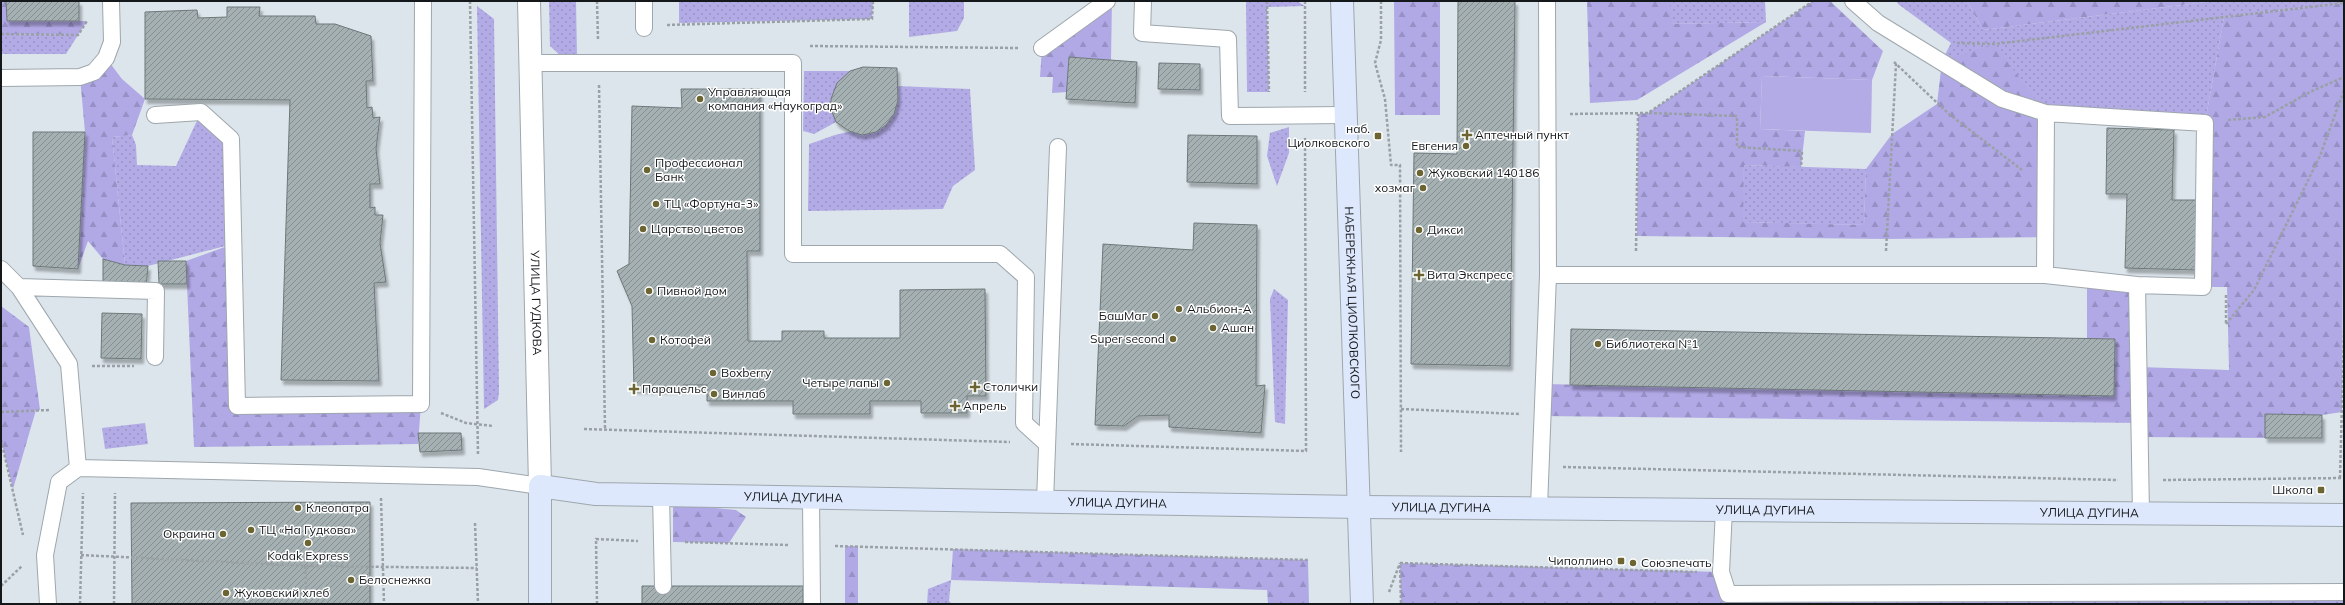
<svg xmlns="http://www.w3.org/2000/svg" width="2345" height="605" viewBox="0 0 2345 605" font-family="Mulish,sans-serif">
  <style>
    .grass { fill: url(#grass-dots) }
    .forest { fill: url(#forest-firs) }
    .pitch { fill: #b3abe6 }
    .building { fill: url(#building-hatch); stroke: #6d787a; filter: url(#shadow) }
    .lines { fill: none; stroke-linecap: round; stroke-linejoin: round }
    .lane-casing { stroke: #9ea7ad; stroke-width: 18 }
    .street-casing { stroke: #9ea7ad; stroke-width: 24 }
    .secondary-casing { stroke: #9ea7ad; stroke-width: 24 }
    .path { stroke: #9aa1a6; stroke-width: 2.5; stroke-dasharray: 3 2; stroke-linecap: butt }
    .lane { stroke: #fff; stroke-width: 16 }
    .street { stroke: #fff; stroke-width: 22 }
    .secondary { stroke: #dee8fc; stroke-width: 22 }
    .poi-dot { fill: #6c6531; stroke: #fff; stroke-width: 1.5 }
    .labels { text-anchor: middle; stroke-width: 3; stroke-linejoin: round; paint-order: stroke }
    .poi-label { font-size: 12px; fill: #15181b; stroke: #fff; text-anchor: start }
    .street-label { font-size: 12px; fill: #15181b; stroke: #fff }
  </style>
  <defs>
    <pattern id="grass-dots" width="8" height="8" patternUnits="userSpaceOnUse"><rect width="8" height="8" fill="#b3abe6"/><path d="M2 2h.1M6 6h.1" fill="none" stroke="#9992c5" stroke-width="1.8" stroke-linecap="round"/></pattern>
    <pattern id="forest-firs" width="22" height="20" patternUnits="userSpaceOnUse"><rect width="22" height="20" fill="#b1a8e6"/><path d="M5 1l3.5 6h-7zM16 11l3.5 6h-7z" fill="#9790c5"/></pattern>
    <pattern id="building-hatch" width="6" height="6" patternUnits="userSpaceOnUse"><rect width="6" height="6" fill="#a5b0b2"/><path d="M-1 1l2-2M0 6l6-6M5 7l2-2" fill="none" stroke="#858e90"/></pattern>
    <filter id="shadow"><feDropShadow dx="2.5" dy="4.5" stdDeviation="1" flood-color="#0004"/></filter>
  </defs>
  <rect width="100%" height="100%" fill="#dce5eb"/>
  <path class="grass" d="M 549,1 L 576,1 L 577,57 L 561,56 L 550,46 Z
    M 679,1 L 873,1 L 872,19 L 679,23 Z
    M 909,1 L 964,1 L 964,18 L 957,31 L 909,37 Z
    M 1246,1 L 1297,1 L 1305,6 L 1267,7 L 1269,92 L 1247,92 Z
    M 1670,1 L 1765,1 L 1766,22 L 1670,24 Z
    M 1897,1 L 1967,1 L 1983,30 L 2214,1 L 2344,1 L 2344,3 L 2224,17 L 2205,123 L 2046,113 L 1942,61 L 1951,43 L 1898,4 Z
    M 477,6 L 494,19 L 499,392 L 498,400 L 484,409 Z
    M 1,34 L 78,35 L 66,54 L 1,54 Z
    M 804,71 L 850,71 C 832,88 827,99 836,122 L 814,134 L 803,131 Z
    M 897,86 L 970,89 L 975,170 L 953,186 L 943,209 L 808,211 L 809,144 C 822,140 835,134 848,132 C 853,131 858,134 863,134 C 890,134 898,109 897,86 Z
    M 201,112 L 231,139 L 233,244 L 148,266 L 125,265 L 112,137 L 132,135 L 136,145 L 137,165 L 176,166 Z
    M 1289,127 L 1289,153 L 1277,186 L 1267,156 L 1270,133 Z
    M 1744,165 L 1866,169 L 1864,225 L 1742,222 Z
    M 1274,289 L 1288,300 L 1285,424 L 1275,422 L 1270,299 Z
    M 145,423 L 148,444 L 105,449 L 102,428 Z
    M 951,580 L 949,601 L 952,604 L 927,604 L 928,589 Z"/>
  <path class="forest" d="M 1,1 L 6,1 L 7,21 L 87,21 L 78,35 L 1,34 Z
    M 1112,1 L 1111,60 L 1069,57 L 1067,92 L 1052,93 L 1053,77 L 1040,77 L 1042,48 Z
    M 1394,1 L 1440,1 L 1440,115 L 1395,115 Z
    M 1587,1 L 1670,1 L 1671,24 L 1766,22 L 1637,100 L 1590,103 Z
    M 1813,1 L 1830,1 L 1883,51 L 1872,80 L 1762,76 L 1760,129 L 1805,131 L 1801,167 L 1744,165 L 1743,222 L 1864,225 L 1866,169 L 1892,134 L 1937,104 L 1942,61 L 1994,44 L 2046,113 L 2045,237 L 1886,239 L 1637,236 L 1638,114 L 1648,113 Z
    M 1967,1 L 2214,1 L 1983,30 Z
    M 2344,3 L 2342,412 L 2322,415 L 2266,414 L 2265,438 L 2140,437 L 2140,423 L 1542,416 L 1543,384 L 2114,396 L 2115,339 L 2087,339 L 2087,280 L 2137,285 L 2139,367 L 2229,370 L 2227,287 L 2203,287 L 2205,123 L 2224,17 Z
    M 106,58 L 122,79 L 145,99 L 132,135 L 112,137 L 125,265 L 103,259 L 88,241 L 78,269 L 85,132 L 80,77 Z
    M 233,244 L 237,406 L 421,404 L 418,444 L 194,447 L 186,261 Z
    M 1,306 L 29,327 L 40,410 L 36,410 L 13,489 L 1,440 Z
    M 673,504 L 736,510 L 746,517 L 729,543 L 673,542 Z
    M 845,546 L 858,546 L 858,604 L 845,604 Z
    M 953,549 L 1308,560 L 1309,604 L 1268,604 L 1267,590 L 951,580 Z
    M 1400,563 L 1721,572 L 1728,594 L 2344,592 L 2344,604 L 1401,604 Z"/>
  <path class="pitch" d="M 1762,76 L 1872,80 L 1871,133 L 1760,129 Z"/>
  <path class="building" d="M 6,1 L 79,1 L 79,21 L 7,21 Z
    M 1458,1 L 1515,1 L 1510,366 L 1411,364 L 1414,153 L 1457,154 Z
    M 227,7 L 260,7 L 259,16 L 315,16 L 316,24 L 335,24 L 371,36 L 373,81 L 366,81 L 367,108 L 372,107 L 373,118 L 380,117 L 376,149 L 380,184 L 370,184 L 370,208 L 375,207 L 375,215 L 383,215 L 380,243 L 386,282 L 374,283 L 379,381 L 281,380 L 290,100 L 145,99 L 145,12 L 197,10 L 198,18 L 227,17 Z
    M 1069,57 L 1137,62 L 1135,103 L 1066,99 Z
    M 1159,63 L 1200,64 L 1200,90 L 1158,89 Z
    M 863,67 L 897,68 L 898,100 L 894,114 L 886,125 L 876,132 L 862,135 L 849,131 L 836,122 L 831,109 L 831,99 L 837,83 L 850,71 Z
    M 681,89 L 760,89 L 760,251 L 747,251 L 748,341 L 782,341 L 782,331 L 824,331 L 824,338 L 900,338 L 900,290 L 985,289 L 986,396 L 967,396 L 967,413 L 921,413 L 921,401 L 870,401 L 870,414 L 793,414 L 793,401 L 707,401 L 707,385 L 683,385 L 684,389 L 634,389 L 632,306 L 617,271 L 629,264 L 632,106 L 682,108 Z
    M 2107,128 L 2174,130 L 2172,200 L 2198,200 L 2196,270 L 2125,268 L 2127,194 L 2106,194 Z
    M 33,132 L 85,132 L 78,269 L 33,266 Z
    M 1188,135 L 1257,136 L 1257,184 L 1187,182 Z
    M 1194,223 L 1257,225 L 1256,386 L 1265,385 L 1261,433 L 1169,427 L 1169,415 L 1138,416 L 1124,426 L 1095,425 L 1103,244 L 1193,250 Z
    M 103,259 L 125,265 L 148,266 L 146,287 L 103,287 Z
    M 158,261 L 186,261 L 187,284 L 159,284 Z
    M 102,313 L 142,314 L 141,359 L 101,358 Z
    M 1571,329 L 2115,339 L 2114,396 L 1570,385 Z
    M 2265,414 L 2322,415 L 2322,438 L 2265,438 Z
    M 418,433 L 461,433 L 462,450 L 420,452 Z
    M 370,502 L 370,604 L 132,604 L 131,503 Z
    M 642,586 L 803,586 L 803,604 L 642,604 Z"/>
  <g class="lines">
    <g class="lane-casing">
      <path id="lane" d="M 644,1 L 644,28
        M 1143,1 L 1142,33 L 1228,39 L 1230,116 L 1344,115
        M 1853,1 L 1878,23 L 2002,99 L 2046,113 L 2045,275
        M 1042,48 L 1107,1
        M 531,63 L 793,63 L 793,254 L 1000,254 L 1026,277 L 1024,423 L 1046,443
        M 1,78 L 80,77 L 94,72 L 106,58 L 112,42 L 111,1
        M 2046,113 L 2205,123 L 2203,287 L 2137,285
        M 155,115 L 201,112 L 231,139 L 237,406 L 421,404 L 423,1
        M 1,269 L 19,287 L 69,364 L 78,468
        M 1548,275 L 2045,275 L 2137,285 L 2141,514
        M 19,287 L 156,291 L 155,357
        M 661,495 L 663,586
        M 811,497 L 812,604
        M 1045,502 L 1058,147
        M 1539,507 L 1548,275 L 1547,1
        M 1724,509 L 1721,572 L 1728,594 L 2344,592
        M 48,604 L 45,555 L 59,482 L 78,468 L 478,477 L 540,486"/>
    </g>
    <g class="street-casing">
      <g id="street">
        <path id="s1" d="M 529,1 L 540,486"/>
      </g>
    </g>
    <g class="secondary-casing">
      <g id="secondary">
        <path id="s2" d="M 1342,1 L 1362,604"/>
        <path id="s3" d="M 540,604 L 540,486 L 596,494 L 1360,507 L 2344,515"/>
      </g>
    </g>
    <path class="path" d="M 470,1 L 478,454
      M 597,1 L 598,40
      M 1267,1 L 1269,92
      M 1305,1 L 1305,92
      M 1381,1 L 1381,40 L 1375,63 L 1385,99 L 1391,165 L 1400,165 L 1401,452
      M 667,25 L 872,19 L 873,1
      M 1,34 L 78,35 L 87,21
      M 1957,43 L 1994,44 L 2344,3
      M 810,46 L 1019,48
      M 1894,62 L 1949,114 L 2022,170
      M 599,85 L 605,429
      M 1649,113 L 1737,116 L 1737,147 L 1802,151 L 1801,167
      M 1570,114 L 1648,113 L 1813,1
      M 2228,120 L 2265,117 L 2310,92 L 2344,77
      M 1636,251 L 1638,114
      M 1886,251 L 1896,64
      M 2226,323 L 2226,294
      M 2226,324 L 2254,290 L 2320,156 L 2344,90
      M 92,366 L 134,366
      M 1401,409 L 1519,414
      M 1,412 L 50,410
      M 441,413 L 466,423 L 493,426
      M 584,429 L 1010,442
      M 1,440 L 23,535
      M 1071,444 L 1306,451 L 1305,137
      M 1563,467 L 2118,480
      M 2340,478 L 2344,330
      M 2163,480 L 2344,478
      M 381,498 L 384,604
      M 475,523 L 478,604
      M 685,542 L 788,545
      M 835,546 L 1308,560
      M 81,555 L 305,566 L 477,568
      M 1400,563 L 1697,572
      M 1400,565 L 1401,604
      M 305,566 L 307,604
      M 1,586 L 22,566
      M 1389,592 L 1400,563
      M 80,604 L 83,493
      M 114,604 L 115,493
      M 597,604 L 596,539 L 638,541"/>
    <use href="#lane" class="lane"/>
    <use href="#street" class="street"/>
    <use href="#secondary" class="secondary"/>
  </g>
  <g class="poi-dot">
    <circle cx="700" cy="99" r="4"/>
    <path d="M1465 129h4v4h4v4h-4v4h-4v-4h-4v-4h4z"/>
    <rect x="1374" y="132" width="8" height="8" rx="2"/>
    <circle cx="1466" cy="146" r="4"/>
    <circle cx="647" cy="170" r="4"/>
    <circle cx="1420" cy="173" r="4"/>
    <circle cx="1423" cy="188" r="4"/>
    <circle cx="656" cy="204" r="4"/>
    <circle cx="643" cy="229" r="4"/>
    <circle cx="1419" cy="230" r="4"/>
    <path d="M1417 269h4v4h4v4h-4v4h-4v-4h-4v-4h4z"/>
    <circle cx="649" cy="291" r="4"/>
    <circle cx="1179" cy="309" r="4"/>
    <circle cx="1155" cy="316" r="4"/>
    <circle cx="1213" cy="328" r="4"/>
    <circle cx="1173" cy="339" r="4"/>
    <circle cx="652" cy="340" r="4"/>
    <circle cx="1598" cy="344" r="4"/>
    <circle cx="713" cy="373" r="4"/>
    <circle cx="887" cy="383" r="4"/>
    <path d="M973 381h4v4h4v4h-4v4h-4v-4h-4v-4h4z"/>
    <path d="M632 383h4v4h4v4h-4v4h-4v-4h-4v-4h4z"/>
    <circle cx="714" cy="394" r="4"/>
    <path d="M953 400h4v4h4v4h-4v4h-4v-4h-4v-4h4z"/>
    <rect x="2317" y="486" width="8" height="8" rx="2"/>
    <circle cx="298" cy="508" r="4"/>
    <circle cx="251" cy="530" r="4"/>
    <circle cx="223" cy="534" r="4"/>
    <circle cx="308" cy="543" r="4"/>
    <rect x="1617" y="557" width="8" height="8" rx="2"/>
    <circle cx="1633" cy="563" r="4"/>
    <circle cx="351" cy="580" r="4"/>
    <circle cx="226" cy="593" r="4"/>
  </g>
  <g class="labels">
    <g class="poi-label">
      <text x="708" y="96">Управляющая<tspan x="708" dy="14">компания «Наукоград»</tspan></text>
      <text x="1370" y="133" text-anchor="end">наб.<tspan x="1370" dy="14">Циолковского</tspan></text>
      <text x="1475" y="139">Аптечный пункт</text>
      <text x="1458" y="150" text-anchor="end">Евгения</text>
      <text x="655" y="167">Профессионал<tspan x="655" dy="14">Банк</tspan></text>
      <text x="1428" y="177">Жуковский 140186</text>
      <text x="1415" y="192" text-anchor="end">хозмаг</text>
      <text x="664" y="208">ТЦ «Фортуна-3»</text>
      <text x="651" y="233">Царство цветов</text>
      <text x="1427" y="234">Дикси</text>
      <text x="1427" y="279">Вита Экспресс</text>
      <text x="657" y="295">Пивной дом</text>
      <text x="1187" y="313">Альбион-А</text>
      <text x="1147" y="320" text-anchor="end">БашМаг</text>
      <text x="1221" y="332">Ашан</text>
      <text x="1165" y="343" text-anchor="end">Super second</text>
      <text x="660" y="344">Котофей</text>
      <text x="1606" y="348">Библиотека №1</text>
      <text x="721" y="377">Boxberry</text>
      <text x="879" y="387" text-anchor="end">Четыре лапы</text>
      <text x="983" y="391">Столички</text>
      <text x="642" y="393">Парацельс</text>
      <text x="722" y="398">Винлаб</text>
      <text x="963" y="410">Апрель</text>
      <text x="2313" y="494" text-anchor="end">Школа</text>
      <text x="306" y="512">Клеопатра</text>
      <text x="259" y="534">ТЦ «На Гудкова»</text>
      <text x="215" y="538" text-anchor="end">Окраина</text>
      <text x="308" y="560" text-anchor="middle">Kodak Express</text>
      <text x="1613" y="565" text-anchor="end">Чиполлино</text>
      <text x="1641" y="567">Союзпечать</text>
      <text x="359" y="584">Белоснежка</text>
      <text x="234" y="597">Жуковский хлеб</text>
    </g>
    <g class="street-label">
      <text dy="4" stroke="none"><textPath href="#s1" startOffset="302">УЛИЦА ГУДКОВА</textPath></text>
      <text dy="4" stroke="none"><textPath href="#s2" startOffset="302">НАБЕРЕЖНАЯ ЦИОЛКОВСКОГО</textPath></text>
      <text dy="4" stroke="none"><textPath href="#s3" startOffset="372">УЛИЦА ДУГИНА</textPath></text>
      <text dy="4" stroke="none"><textPath href="#s3" startOffset="696">УЛИЦА ДУГИНА</textPath></text>
      <text dy="4" stroke="none"><textPath href="#s3" startOffset="1020">УЛИЦА ДУГИНА</textPath></text>
      <text dy="4" stroke="none"><textPath href="#s3" startOffset="1344">УЛИЦА ДУГИНА</textPath></text>
      <text dy="4" stroke="none"><textPath href="#s3" startOffset="1668">УЛИЦА ДУГИНА</textPath></text>
    </g>
  </g>
  <rect width="2345" height="605" fill="none" stroke="#15181b" stroke-width="4"/>
</svg>
